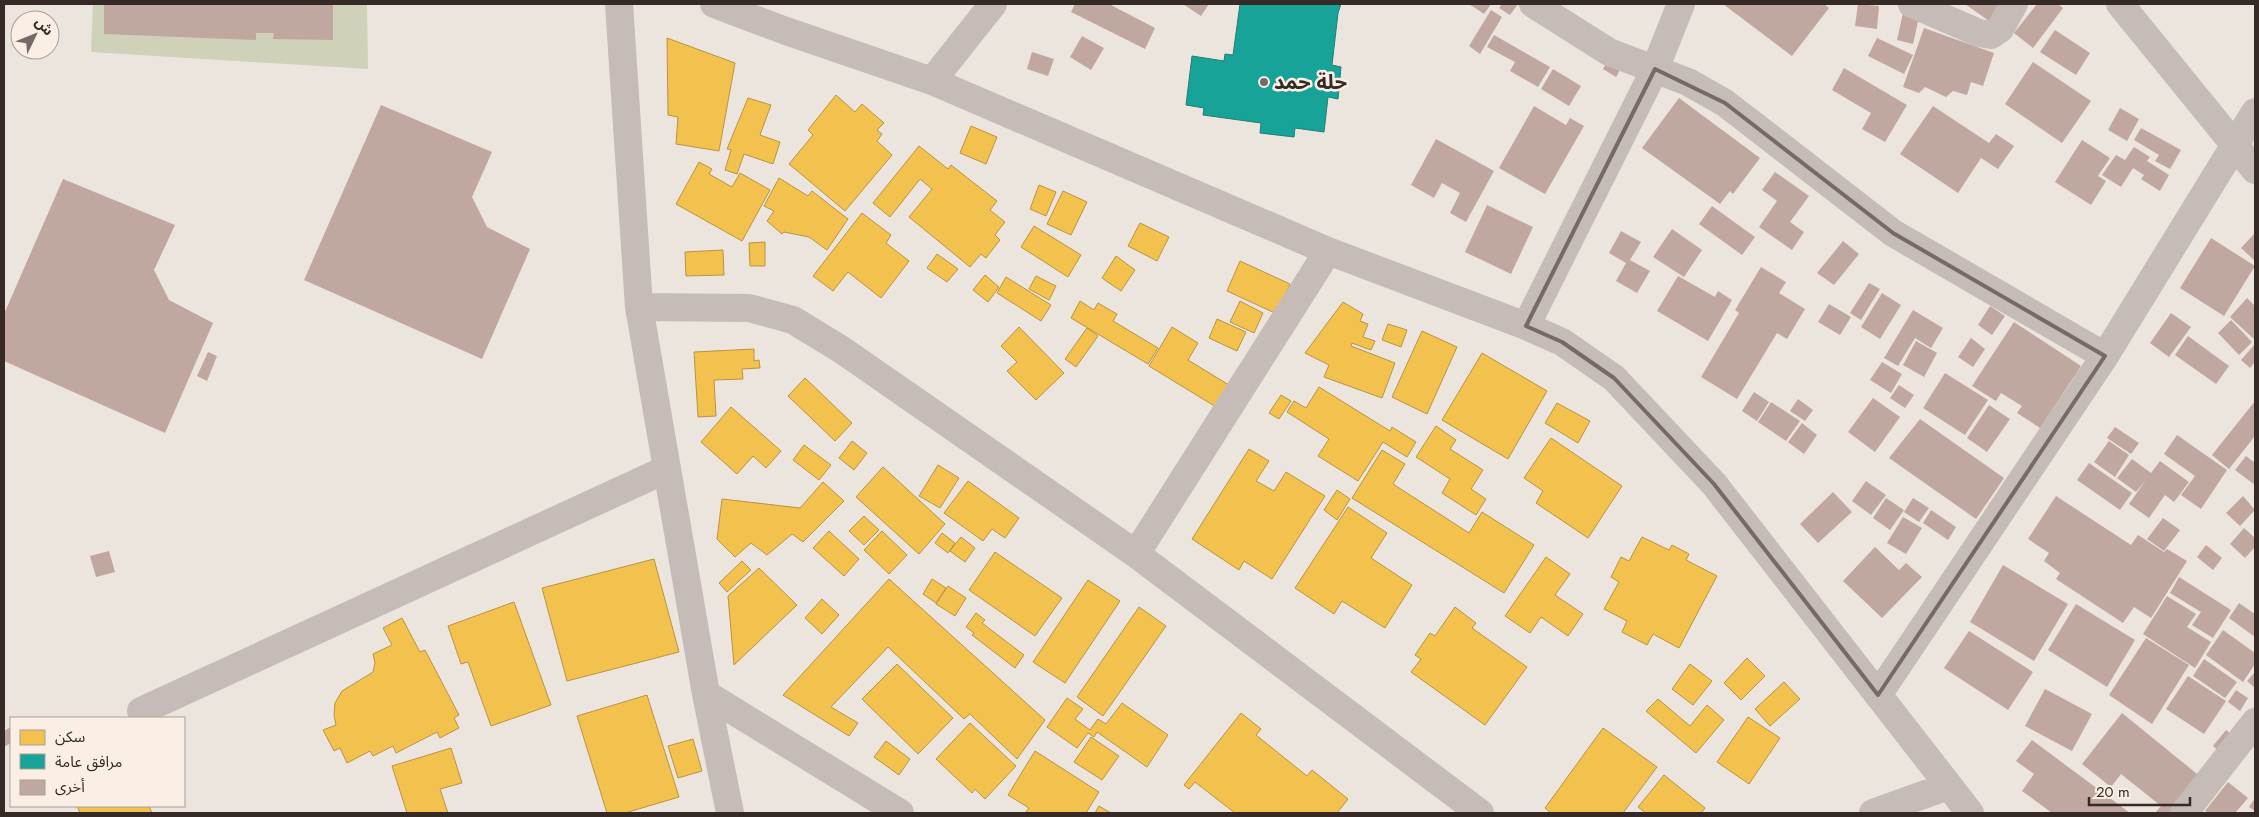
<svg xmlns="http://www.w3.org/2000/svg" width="2259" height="817" viewBox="0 0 2259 817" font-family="Jost,'Noto Sans Arabic',sans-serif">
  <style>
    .green { fill: #cfd1b8 }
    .homes { fill: #f2c14e; stroke: #b99442 }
    .public { fill: #17a398; stroke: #207f76 }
    .building { fill: #c0a79f }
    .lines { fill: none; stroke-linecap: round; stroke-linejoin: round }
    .minor { stroke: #c5bcb7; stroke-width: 28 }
    .marked { fill: none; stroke: #756b66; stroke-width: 4; stroke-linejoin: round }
    .poi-dot { fill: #756b66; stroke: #faeee5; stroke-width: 2 }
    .labels { text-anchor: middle; stroke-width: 5; stroke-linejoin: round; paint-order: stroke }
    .poi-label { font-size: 20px; font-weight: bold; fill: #352a26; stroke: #faeee5; text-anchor: start }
  </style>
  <rect width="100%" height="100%" fill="#ece5de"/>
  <path class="green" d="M 93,4 L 367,4 L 368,69 L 91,52 Z"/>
  <path class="homes" d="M 667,38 L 735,63 L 719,151 L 676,144 L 678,117 L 668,115 Z
    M 836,95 L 855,112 L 862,104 L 884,123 L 877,130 L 882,134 L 877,141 L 892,155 L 845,211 L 789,164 L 813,135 L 808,130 Z
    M 748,98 L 771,105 L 760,135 L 780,142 L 773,164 L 744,154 L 737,174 L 725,170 L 731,150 L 727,149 Z
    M 971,126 L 997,137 L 986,164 L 960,153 Z
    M 919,146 L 948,169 L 951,165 L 997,201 L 990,210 L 1005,222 L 995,235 L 1000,240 L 986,258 L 981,254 L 970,267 L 909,217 L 932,189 L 920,179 L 890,217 L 873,203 Z
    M 699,162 L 712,169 L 709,174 L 732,187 L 740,173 L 770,190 L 742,241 L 676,204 Z
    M 779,178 L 808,196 L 812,191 L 848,219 L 827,250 L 809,237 L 784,232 L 782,234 L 767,221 L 774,211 L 764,206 Z
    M 1039,185 L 1056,192 L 1046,216 L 1030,209 Z
    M 1063,191 L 1087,202 L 1071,235 L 1047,224 Z
    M 862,213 L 891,235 L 886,243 L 909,261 L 881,298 L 848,272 L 833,291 L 813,276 Z
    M 1140,223 L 1169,237 L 1157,261 L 1128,246 Z
    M 1034,226 L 1081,255 L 1068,277 L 1021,247 Z
    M 765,242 L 765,266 L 750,266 L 749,243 Z
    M 723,250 L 724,275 L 686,276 L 685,252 Z
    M 937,254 L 958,269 L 947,282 L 927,268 Z
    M 1116,256 L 1135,270 L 1121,291 L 1102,278 Z
    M 1240,261 L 1290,284 L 1277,314 L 1227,291 Z
    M 985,275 L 999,287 L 988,302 L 973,290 Z
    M 1036,276 L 1056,286 L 1049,300 L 1029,289 Z
    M 1006,277 L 1051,305 L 1041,321 L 997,293 Z
    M 1080,301 L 1094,310 L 1098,303 L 1117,314 L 1113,321 L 1158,348 L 1148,364 L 1071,318 Z
    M 1240,301 L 1263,313 L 1254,333 L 1230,322 Z
    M 1343,302 L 1363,314 L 1360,321 L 1368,324 L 1363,337 L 1375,341 L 1371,350 L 1352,343 L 1351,346 L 1395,363 L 1382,398 L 1324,377 L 1329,365 L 1305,353 Z
    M 1217,319 L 1246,332 L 1237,351 L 1209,338 Z
    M 1388,324 L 1407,330 L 1401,347 L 1382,340 Z
    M 1019,327 L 1064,373 L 1036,400 L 1007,371 L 1017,362 L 1001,346 Z
    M 1172,327 L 1198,343 L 1188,360 L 1229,385 L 1216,407 L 1149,366 Z
    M 1087,328 L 1098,336 L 1076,367 L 1065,359 Z
    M 1422,331 L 1457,347 L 1427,414 L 1392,397 Z
    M 754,349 L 754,361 L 759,360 L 760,368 L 742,369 L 743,379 L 714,380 L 716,416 L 698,417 L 694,352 Z
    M 1482,353 L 1547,391 L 1508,459 L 1442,420 Z
    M 805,378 L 852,423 L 835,441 L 788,396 Z
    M 1319,387 L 1390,431 L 1392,427 L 1416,442 L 1407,457 L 1383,442 L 1358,481 L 1318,456 L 1329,439 L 1287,412 L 1294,401 L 1306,408 Z
    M 1281,395 L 1291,401 L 1279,419 L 1269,413 Z
    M 1557,403 L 1590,421 L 1578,443 L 1545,423 Z
    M 731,407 L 781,451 L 766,468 L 753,456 L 737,474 L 701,442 Z
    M 1436,426 L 1456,440 L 1450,449 L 1483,470 L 1471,489 L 1486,499 L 1476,515 L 1442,493 L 1450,479 L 1416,457 Z
    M 1551,438 L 1622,486 L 1588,538 L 1536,503 L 1543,491 L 1524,478 Z
    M 852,441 L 867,453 L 854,470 L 839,458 Z
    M 804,445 L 831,465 L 819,480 L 793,460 Z
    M 1249,449 L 1269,461 L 1256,481 L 1274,491 L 1286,472 L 1325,496 L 1272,579 L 1244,561 L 1239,570 L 1192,539 Z
    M 1382,450 L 1405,464 L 1393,484 L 1469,533 L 1482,512 L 1534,545 L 1504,593 L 1352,498 Z
    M 938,465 L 959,478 L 940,508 L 919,496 Z
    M 883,467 L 945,524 L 919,554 L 856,497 Z
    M 968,481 L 1019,518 L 1005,538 L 992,529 L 983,541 L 944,513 Z
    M 823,482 L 844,501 L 803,542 L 792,534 L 767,555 L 751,543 L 735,557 L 717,539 L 722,499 L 800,508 Z
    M 1337,490 L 1350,499 L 1337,520 L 1324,510 Z
    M 1348,507 L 1387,533 L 1371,558 L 1412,585 L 1385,628 L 1342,601 L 1334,614 L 1295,588 Z
    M 864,516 L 879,530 L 864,545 L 849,531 Z
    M 829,531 L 859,559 L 844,576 L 813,548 Z
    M 882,531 L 907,555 L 889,574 L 864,550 Z
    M 942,533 L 955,543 L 948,553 L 935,543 Z
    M 961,537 L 975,548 L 965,562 L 950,551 Z
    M 1642,537 L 1669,550 L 1672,545 L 1689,554 L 1686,560 L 1717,576 L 1679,648 L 1653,634 L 1647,645 L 1622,632 L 1627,621 L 1604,609 L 1619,582 L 1611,577 L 1621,557 L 1629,561 Z
    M 995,552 L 1062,598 L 1035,636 L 969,590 Z
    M 1546,557 L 1570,574 L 1555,595 L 1583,614 L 1568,636 L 1541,617 L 1530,633 L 1505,616 Z
    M 654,559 L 679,652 L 567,681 L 542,588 Z
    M 742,561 L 751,570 L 727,592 L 719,583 Z
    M 759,568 L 797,605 L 734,665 L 728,596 Z
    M 889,579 L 1045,720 L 1017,759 L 970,714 L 964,719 L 888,647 L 831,707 L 858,723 L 849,736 L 783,695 Z
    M 932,579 L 946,588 L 936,603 L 923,594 Z
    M 1088,580 L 1120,601 L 1065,683 L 1033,662 Z
    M 948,586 L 966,598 L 955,616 L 936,604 Z
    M 822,599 L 839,615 L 822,634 L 805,618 Z
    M 514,602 L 551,705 L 491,726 L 468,662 L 461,664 L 448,626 Z
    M 1139,607 L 1166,626 L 1103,716 L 1077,697 Z
    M 1455,607 L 1476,623 L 1472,628 L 1527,667 L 1485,725 L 1411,672 L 1421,659 L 1415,655 L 1430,633 L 1435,636 Z
    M 976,613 L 985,620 L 982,623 L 1024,655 L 1015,668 L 972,635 L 974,633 L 966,627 Z
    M 402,618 L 420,652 L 425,650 L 459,715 L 454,718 L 459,728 L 440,738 L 437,732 L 396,753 L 393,746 L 373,756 L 370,751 L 347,763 L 340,748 L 334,751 L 323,730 L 336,725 L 334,715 L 335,703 L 342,691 L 373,672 L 375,663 L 373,654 L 392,645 L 383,628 Z
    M 1747,658 L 1765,676 L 1741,700 L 1724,683 Z
    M 897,664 L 953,718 L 918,754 L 862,699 Z
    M 1690,664 L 1712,681 L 1693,705 L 1672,689 Z
    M 1784,682 L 1800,699 L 1770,726 L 1755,709 Z
    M 647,695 L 679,797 L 625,813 L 607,813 L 577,716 Z
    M 1067,698 L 1083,709 L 1075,719 L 1090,730 L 1098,719 L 1106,724 L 1122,703 L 1168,735 L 1147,767 L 1097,732 L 1094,737 L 1088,733 L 1077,748 L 1047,727 Z
    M 1658,699 L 1690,726 L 1707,705 L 1724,720 L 1696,753 L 1646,711 Z
    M 1241,713 L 1261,729 L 1256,735 L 1307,776 L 1312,770 L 1348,799 L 1337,813 L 1235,813 L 1195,782 L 1189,789 L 1184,785 Z
    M 1748,717 L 1780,738 L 1749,784 L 1717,762 Z
    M 970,723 L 1016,766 L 985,799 L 975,789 L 972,793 L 936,759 Z
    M 1603,728 L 1657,767 L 1623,813 L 1551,813 L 1545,808 Z
    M 1091,737 L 1119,756 L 1102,780 L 1074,762 Z
    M 693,739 L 702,771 L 678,778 L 668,746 Z
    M 886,741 L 910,759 L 899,775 L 874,757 Z
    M 451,748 L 462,783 L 440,789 L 448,813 L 407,813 L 392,766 Z
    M 1035,751 L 1099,792 L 1086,813 L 1025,813 L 1029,808 L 1008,795 Z
    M 1664,775 L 1705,808 L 1701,813 L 1646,813 L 1638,807 Z
    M 77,806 L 149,806 L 152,813 L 80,813 Z
    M 1099,806 L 1111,813 L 1095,813 Z"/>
  <path class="public" d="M 1240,4 L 1341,4 L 1338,13 L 1332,65 L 1341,67 L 1338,99 L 1328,97 L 1324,132 L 1295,128 L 1294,137 L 1260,133 L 1261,123 L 1203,115 L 1204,108 L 1186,105 L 1192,56 L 1224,61 L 1225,54 L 1233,55 Z"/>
  <path class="building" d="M 104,4 L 333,4 L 333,40 L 273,39 L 274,33 L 256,33 L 256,40 L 104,34 Z
    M 1075,4 L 1109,4 L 1155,28 L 1145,49 L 1071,12 Z
    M 1183,4 L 1209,4 L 1201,16 Z
    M 1469,4 L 1491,4 L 1484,14 Z
    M 1502,4 L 1518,4 L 1510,15 L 1499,8 Z
    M 1723,4 L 1824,4 L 1829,8 L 1792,56 Z
    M 1858,4 L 1879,6 L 1877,29 L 1855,26 Z
    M 1965,4 L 2001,4 L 1989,21 Z
    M 2037,4 L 2058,4 L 2063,8 L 2033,48 L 2014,33 Z
    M 1491,10 L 1502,17 L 1480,54 L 1469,46 Z
    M 1903,13 L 1919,17 L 1913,44 L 1897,40 Z
    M 1924,28 L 1994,53 L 1983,86 L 1971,82 L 1967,95 L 1953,91 L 1946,97 L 1925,87 L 1919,93 L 1903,87 Z
    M 2055,30 L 2090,53 L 2076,75 L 2040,52 Z
    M 1494,35 L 1550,67 L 1538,87 L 1510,71 L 1515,62 L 1487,47 Z
    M 1082,36 L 1104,48 L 1091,70 L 1070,57 Z
    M 1877,38 L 1913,55 L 1904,74 L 1868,56 Z
    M 1032,52 L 1054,59 L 1048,76 L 1027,69 Z
    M 1610,56 L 1624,63 L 1616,77 L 1603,69 Z
    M 2033,62 L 2091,101 L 2062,143 L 2005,104 Z
    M 1844,68 L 1907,105 L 1885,142 L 1862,129 L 1871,113 L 1832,90 Z
    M 1553,69 L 1581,86 L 1569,106 L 1541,89 Z
    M 1679,98 L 1760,158 L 1733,194 L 1730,191 L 1720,204 L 1642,148 Z
    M 381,105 L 492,152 L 472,197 L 487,227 L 530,249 L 482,359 L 304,280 Z
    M 1534,106 L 1566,125 L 1570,118 L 1584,126 L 1545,194 L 1499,168 Z
    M 1933,106 L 1989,143 L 1996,134 L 2014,146 L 1998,169 L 1981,158 L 1958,193 L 1900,154 Z
    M 2120,108 L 2139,119 L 2127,141 L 2108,130 Z
    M 2141,128 L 2181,150 L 2170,169 L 2155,161 L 2159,155 L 2134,140 Z
    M 1436,139 L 1494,171 L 1466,222 L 1450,213 L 1460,193 L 1442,183 L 1434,198 L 1411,185 Z
    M 2082,140 L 2110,158 L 2098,176 L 2106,181 L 2091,205 L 2055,182 Z
    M 2134,147 L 2150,157 L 2147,161 L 2169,175 L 2160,191 L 2141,179 L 2144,175 L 2133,168 L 2121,187 L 2102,175 L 2116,155 L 2125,160 Z
    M 1775,172 L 1809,196 L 1790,222 L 1804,232 L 1792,250 L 1759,227 L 1777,201 L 1762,190 Z
    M 63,179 L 175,225 L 154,270 L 169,300 L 213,323 L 165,433 L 4,361 L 4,314 Z
    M 1487,205 L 1533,227 L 1511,274 L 1465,252 Z
    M 1712,206 L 1755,237 L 1742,255 L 1699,224 Z
    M 1672,229 L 1702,250 L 1684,277 L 1653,257 Z
    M 1621,231 L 1641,242 L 1630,260 L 1650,271 L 1637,293 L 1616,281 L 1626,263 L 1609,253 Z
    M 2254,234 L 2255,236 L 2255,261 L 2241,248 Z
    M 2211,238 L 2255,266 L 2224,316 L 2180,288 Z
    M 1843,241 L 1859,254 L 1834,285 L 1817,273 Z
    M 1761,267 L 1786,282 L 1779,293 L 1805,309 L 1787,339 L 1777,333 L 1737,399 L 1701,377 L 1739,313 L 1735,310 Z
    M 1678,276 L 1715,297 L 1718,291 L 1732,300 L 1708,341 L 1657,311 Z
    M 1869,283 L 1880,289 L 1861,320 L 1850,313 Z
    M 1882,293 L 1901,305 L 1880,339 L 1861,327 Z
    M 2247,298 L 2255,306 L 2255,340 L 2230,317 Z
    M 1829,304 L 1851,317 L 1840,335 L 1818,322 Z
    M 1990,306 L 2005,316 L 1992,335 L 1978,325 Z
    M 1913,310 L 1943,328 L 1931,348 L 1915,338 L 1898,366 L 1884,358 Z
    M 2171,313 L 2191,327 L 2169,357 L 2150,343 Z
    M 2231,320 L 2252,342 L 2239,355 L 2218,333 Z
    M 2014,322 L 2081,366 L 2040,428 L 2017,413 L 2022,406 L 2001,393 L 1996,401 L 1972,386 Z
    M 2188,336 L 2229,366 L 2216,384 L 2175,355 Z
    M 1971,338 L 1985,349 L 1973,367 L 1958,357 Z
    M 1916,341 L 1937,353 L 1924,377 L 1903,365 Z
    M 2255,344 L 2255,362 L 2250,368 L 2241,360 Z
    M 208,352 L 217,356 L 207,381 L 197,376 Z
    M 1882,362 L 1902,374 L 1891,393 L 1870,380 Z
    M 1945,373 L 1988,400 L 1965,435 L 1923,408 Z
    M 1899,385 L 1914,395 L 1905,408 L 1890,398 Z
    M 1754,392 L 1769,402 L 1757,421 L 1742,411 Z
    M 1873,398 L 1900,417 L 1875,452 L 1848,432 Z
    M 1798,399 L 1813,410 L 1805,421 L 1790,411 Z
    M 2255,401 L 2255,436 L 2229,469 L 2212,455 Z
    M 1771,402 L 1800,421 L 1786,441 L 1758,422 Z
    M 1989,405 L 2010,419 L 1987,452 L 1967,438 Z
    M 1920,419 L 2004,478 L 1976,519 L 1889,458 Z
    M 1802,423 L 1817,435 L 1804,454 L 1788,442 Z
    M 2115,427 L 2139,443 L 2131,454 L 2107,438 Z
    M 2177,435 L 2227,470 L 2201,509 L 2181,495 L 2195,476 L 2164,454 Z
    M 2109,441 L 2129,455 L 2115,477 L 2094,462 Z
    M 2246,456 L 2255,463 L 2255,485 L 2235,470 Z
    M 2132,459 L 2151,473 L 2160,461 L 2189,482 L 2174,502 L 2165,495 L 2149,518 L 2129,504 L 2146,480 L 2136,492 L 2117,478 Z
    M 2089,463 L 2132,493 L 2120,510 L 2077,480 Z
    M 1866,481 L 1886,495 L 1871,515 L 1852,501 Z
    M 1833,492 L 1852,512 L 1818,543 L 1800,524 Z
    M 2056,496 L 2131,545 L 2138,535 L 2164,552 L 2167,549 L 2187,561 L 2151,618 L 2134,607 L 2123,623 L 2056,579 L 2060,573 L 2044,561 L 2049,553 L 2028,539 Z
    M 2243,496 L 2255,510 L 2240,526 L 2226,513 Z
    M 1886,498 L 1904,510 L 1890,530 L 1873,518 Z
    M 1913,498 L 1929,508 L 1919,522 L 1904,512 Z
    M 1931,510 L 1956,527 L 1948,540 L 1923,523 Z
    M 1903,517 L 1922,528 L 1906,554 L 1887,543 Z
    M 2163,518 L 2180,530 L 2164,551 L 2147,539 Z
    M 2244,528 L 2255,538 L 2255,547 L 2245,558 L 2230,544 Z
    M 2206,545 L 2222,558 L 2213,570 L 2197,557 Z
    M 1875,547 L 1899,570 L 1906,563 L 1922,577 L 1882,618 L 1843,581 Z
    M 109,551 L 115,572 L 96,577 L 90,556 Z
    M 2003,565 L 2068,604 L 2034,661 L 1970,622 Z
    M 2179,577 L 2231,610 L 2213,638 L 2192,625 L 2201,612 L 2170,593 Z
    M 2167,596 L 2196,614 L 2187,627 L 2211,642 L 2195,668 L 2143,634 Z
    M 2239,603 L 2255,614 L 2255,637 L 2229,618 Z
    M 2076,604 L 2135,640 L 2107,687 L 2048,650 Z
    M 2223,630 L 2255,653 L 2255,664 L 2243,682 L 2206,655 Z
    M 1969,631 L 2033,672 L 2008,710 L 1944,668 Z
    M 2146,638 L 2189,665 L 2152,724 L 2109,695 Z
    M 2204,659 L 2237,682 L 2225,698 L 2193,676 Z
    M 2255,672 L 2255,688 L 2247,681 Z
    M 2188,676 L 2226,701 L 2204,734 L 2166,709 Z
    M 2045,689 L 2092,714 L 2072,751 L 2025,726 Z
    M 2236,690 L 2248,698 L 2240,711 L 2228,702 Z
    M 2122,713 L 2202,778 L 2173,813 L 2155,813 L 2161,806 L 2121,774 L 2111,787 L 2082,764 Z
    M 11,727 L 11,743 L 4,747 L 4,731 Z
    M 2226,730 L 2235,737 L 2222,754 L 2213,746 Z
    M 2032,740 L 2130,813 L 2052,813 L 2022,791 L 2034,774 L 2016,761 Z
    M 2228,782 L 2248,798 L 2235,813 L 2209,813 L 2205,811 Z
    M 2255,798 L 2255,811 L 2249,807 Z"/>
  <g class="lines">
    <path class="minor" d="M 619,4 L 639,307 L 706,694 L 730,813
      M 714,4 L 786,31 L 932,81 L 1328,251 L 1526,326 L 1562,342 L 1614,378 L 1714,484 L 1970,813
      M 1533,4 L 1609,52 L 1688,82 L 1725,103 L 1893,233 L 2105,356
      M 1912,4 L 1979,33 L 1991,35 L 2000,29 L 2014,4
      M 2120,4 L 2255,170
      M 932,81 L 993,4
      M 639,307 L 749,308 L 793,320 L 842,350 L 1136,554 L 1480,813
      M 1526,326 L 1655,69 L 1681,4
      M 1136,554 L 1328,251
      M 706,694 L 900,813
      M 1878,695 L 2105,356 L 2255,112
      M 141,711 L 667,469
      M 1873,813 L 1948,786
      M 2184,813 L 2255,722"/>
  </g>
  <path class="marked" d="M 1655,69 L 1725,103 L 1893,233 L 2105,356 L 1878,695 L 1714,484 L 1614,378 L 1562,342 L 1526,326 Z"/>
  <circle class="poi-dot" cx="1264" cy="82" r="5"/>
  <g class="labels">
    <g class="poi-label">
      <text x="1274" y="89">حلة حمد</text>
    </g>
  </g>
  <rect width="2259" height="817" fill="none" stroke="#352a26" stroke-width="10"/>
  <rect x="10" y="717" width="175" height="90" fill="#faeee5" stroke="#aba099"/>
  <rect x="20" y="730" width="25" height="15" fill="#f2c14e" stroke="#aba099"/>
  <text x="55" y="742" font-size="15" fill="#352a26">سكن</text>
  <rect x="20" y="754" width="25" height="15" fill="#17a398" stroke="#aba099"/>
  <text x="55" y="767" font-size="15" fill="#352a26">مرافق عامة</text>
  <rect x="20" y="780" width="25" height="15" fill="#c0a79f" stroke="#aba099"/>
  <text x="55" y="792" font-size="15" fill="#352a26">أخرى</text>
  <g transform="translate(35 35) rotate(47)"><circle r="24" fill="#faeee5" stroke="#aba099"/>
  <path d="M0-4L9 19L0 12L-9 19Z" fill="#756b66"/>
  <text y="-8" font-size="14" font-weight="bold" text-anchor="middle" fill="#352a26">ش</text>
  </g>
  <path d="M2089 797v8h101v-8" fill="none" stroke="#352a26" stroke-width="2.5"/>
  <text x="2096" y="797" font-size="15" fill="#352a26" stroke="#faeee5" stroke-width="4" paint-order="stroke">20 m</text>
</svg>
